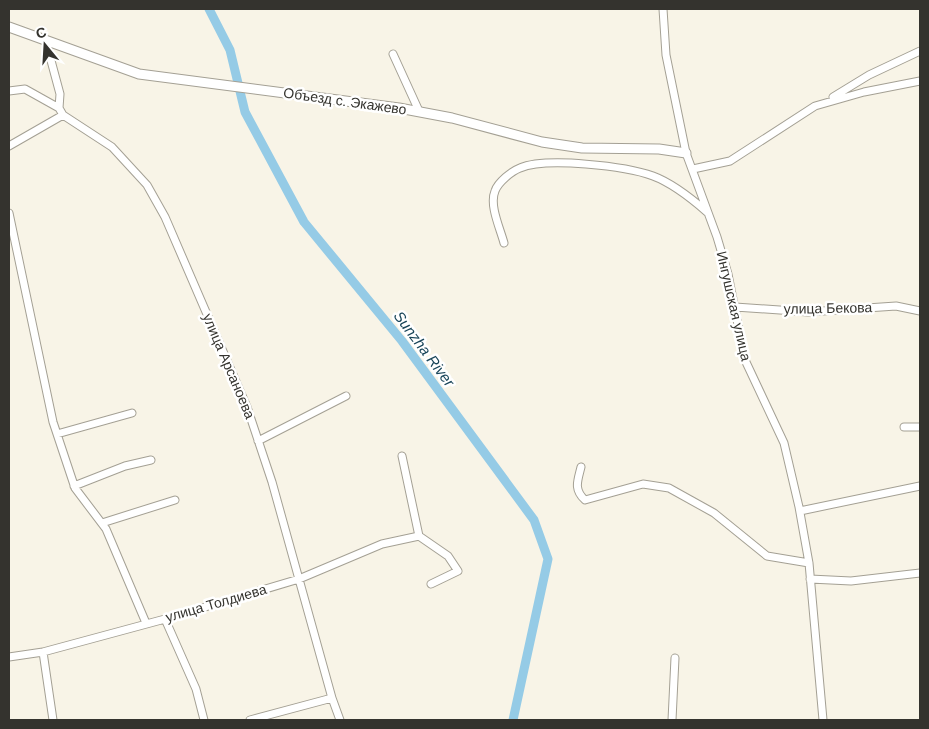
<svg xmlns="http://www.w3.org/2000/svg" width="929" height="729" viewBox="0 0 929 729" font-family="Helvetica,sans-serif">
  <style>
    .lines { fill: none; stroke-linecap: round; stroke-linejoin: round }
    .river { stroke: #95cbe6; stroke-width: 9 }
    .minor-casing { stroke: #a4a094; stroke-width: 9 }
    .major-casing { stroke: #a4a094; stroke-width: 11 }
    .minor { stroke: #fff; stroke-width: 7 }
    .major { stroke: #fff; stroke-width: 9 }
    .labels { text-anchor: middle; stroke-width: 5; stroke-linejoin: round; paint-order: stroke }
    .street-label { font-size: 14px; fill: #34332e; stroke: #fff }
    .water-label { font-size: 15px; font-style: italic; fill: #194559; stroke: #fff }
  </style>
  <rect width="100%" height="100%" fill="#f8f4e7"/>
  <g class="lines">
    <path class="river" d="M 209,9 L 230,50 L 245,112 L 304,222 L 402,341 L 534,520 L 548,559 L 513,720"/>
    <g class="minor-casing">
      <path id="minor" d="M 663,9 L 666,55 L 686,153 L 717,237 L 728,274 L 745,360 L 784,443 L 799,507 L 809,563 L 823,720
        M 46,42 L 60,94 L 59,108
        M 393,54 L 419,111
        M 9,91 L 25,89 L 59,108 L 63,115 L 112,147 L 147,185 L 165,217 L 247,407 L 272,482 L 332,698 L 340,720
        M 833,97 L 869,75 L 920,51
        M 9,146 L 63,115
        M 693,169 L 730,161 L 815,106 L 864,92 L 920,81
        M 9,213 L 53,422 L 75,488 L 106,529 L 146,623
        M 504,243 C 500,228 489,205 495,191 C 498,182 512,171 520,168 C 546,157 626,166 653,176 C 672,183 691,198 707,212
        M 735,307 L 808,312 L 896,306 L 920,311
        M 904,427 L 920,427
        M 57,434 L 132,413
        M 258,441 L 346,396
        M 402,456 L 419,536 L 448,556 L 458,571 L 431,584
        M 581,467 C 578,480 573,489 585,500 L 643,484 L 669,488 L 714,513 L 767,556 L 809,563
        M 74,486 L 125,466 L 151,460
        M 800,511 L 920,486
        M 102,523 L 175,500
        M 810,579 L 851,581 L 920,573
        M 165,619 L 196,689 L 204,720
        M 43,652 L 53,720
        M 9,657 L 43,652 L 165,619 L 299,579 L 382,544 L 419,536
        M 250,720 L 332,698
        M 672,720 L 675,658"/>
    </g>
    <g class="major-casing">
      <path id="major" d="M 9,27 L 139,74 L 399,108 L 452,118 L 542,142 L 582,148 L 659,149 L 686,153"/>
    </g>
    <use href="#minor" class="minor"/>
    <use href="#major" class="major"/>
  </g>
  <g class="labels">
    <g class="street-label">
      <text transform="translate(345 101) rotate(8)" y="5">Объезд с. Экажево</text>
      <text transform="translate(734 306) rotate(77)" y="5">Ингушская улица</text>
      <text transform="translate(828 308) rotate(-1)" y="5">улица Бекова</text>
      <text transform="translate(229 366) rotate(67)" y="5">улица Арсаноева</text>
      <text transform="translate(216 603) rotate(-16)" y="5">улица Толдиева</text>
    </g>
    <g class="water-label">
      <text transform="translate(424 349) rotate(53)" y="5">Sunzha River</text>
    </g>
  </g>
  <rect width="929" height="729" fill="none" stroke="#34332e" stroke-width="20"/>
  <g transform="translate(45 45) rotate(342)" stroke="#ffffff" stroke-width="4" paint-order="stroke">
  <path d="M0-4L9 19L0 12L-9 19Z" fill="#34332e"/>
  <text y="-8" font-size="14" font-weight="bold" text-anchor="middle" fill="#34332e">С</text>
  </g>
</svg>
